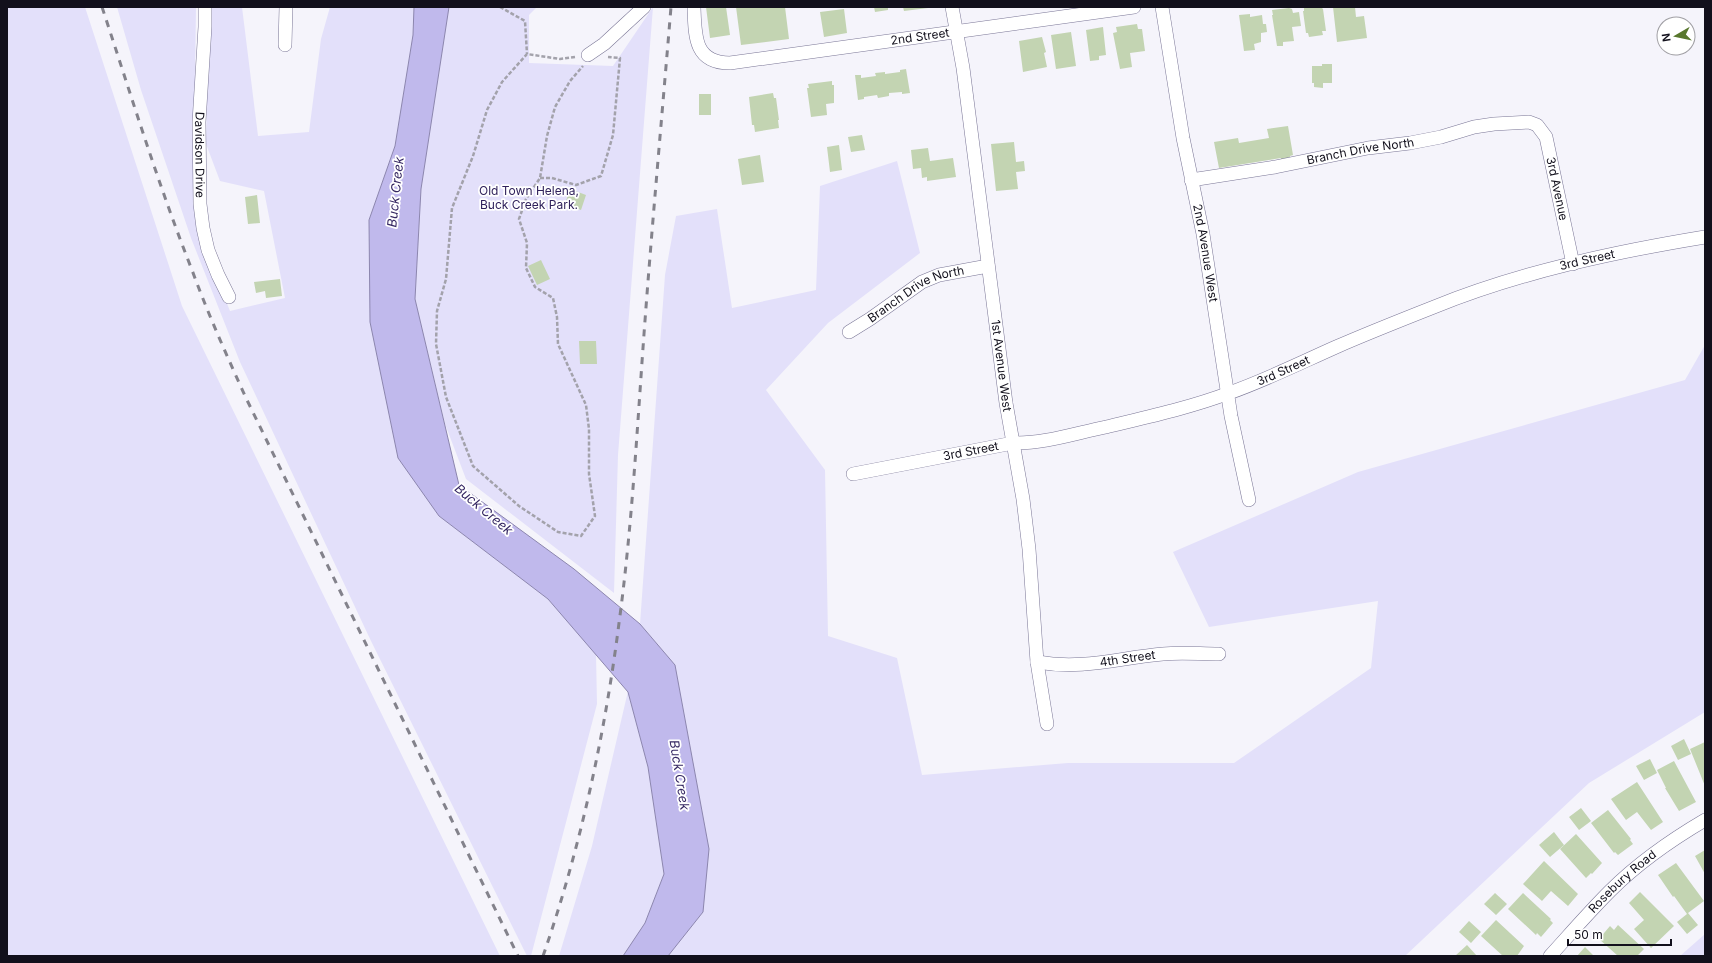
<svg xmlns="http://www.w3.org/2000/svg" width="1712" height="963" viewBox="0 0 1712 963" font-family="Inter,sans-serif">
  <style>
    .green { fill: #e3e0fa }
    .water { fill: #c0b9ec; stroke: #8c86ae }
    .building { fill: #c3d4b2 }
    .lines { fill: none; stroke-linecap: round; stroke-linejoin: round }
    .minor-casing { stroke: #7a7696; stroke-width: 14 }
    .path { stroke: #a3a2ab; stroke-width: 2.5; stroke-dasharray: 4 2; stroke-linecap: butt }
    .minor { stroke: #fff; stroke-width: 13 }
    .rail { stroke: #83828b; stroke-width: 3; stroke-dasharray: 7 7; stroke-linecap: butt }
    .labels { text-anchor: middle; stroke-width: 3.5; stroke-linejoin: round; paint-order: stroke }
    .street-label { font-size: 12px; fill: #12101c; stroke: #fff }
    .park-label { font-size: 12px; fill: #2f215b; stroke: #fff }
    .water-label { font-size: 13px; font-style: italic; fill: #352762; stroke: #fff }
  </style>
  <rect width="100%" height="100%" fill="#f5f4fb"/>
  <path class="green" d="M 7,7 L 85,7 L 182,306 L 500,956 L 7,956 Z
    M 117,7 L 196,7 L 194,143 L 200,236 L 230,311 L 285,298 L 264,191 L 220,181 L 206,144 L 209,7 L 242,7 L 258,136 L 309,132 L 321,39 L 330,7 L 414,7 L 413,35 L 395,146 L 369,220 L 439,516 L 548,599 L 596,654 L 597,704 L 531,956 L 527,956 L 371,641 L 240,362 L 191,238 L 141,90 Z
    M 449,7 L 537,7 L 529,15 L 529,63 L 613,66 L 653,7 L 618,455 L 614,593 L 466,479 L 445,424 L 415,299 L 421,189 Z
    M 897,161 L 920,253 L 828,323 L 766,390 L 825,470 L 828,636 L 897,658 L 922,775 L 1068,763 L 1234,763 L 1371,668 L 1378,601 L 1209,627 L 1173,552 L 1358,472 L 1685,380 L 1705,345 L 1705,712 L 1589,783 L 1405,956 L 668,956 L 703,912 L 675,665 L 640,624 L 665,275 L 676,216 L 717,209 L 732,308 L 816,290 L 820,186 Z
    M 628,691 L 648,767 L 664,874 L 645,923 L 623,956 L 559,956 L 592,846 Z
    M 1705,934 L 1705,956 L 1680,956 Z"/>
  <path class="water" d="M 414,7 L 449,7 L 421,189 L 415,299 L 459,485 L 574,569 L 640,624 L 675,665 L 709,849 L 703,912 L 668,956 L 623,956 L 645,923 L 664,874 L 648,767 L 628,692 L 548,599 L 439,516 L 398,458 L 370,322 L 369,220 L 395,146 L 413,35 Z"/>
  <path class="building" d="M 706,7 L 726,7 L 730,35 L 710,38 Z
    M 736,7 L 785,7 L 789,39 L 741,45 Z
    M 874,7 L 888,7 L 888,10 L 875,12 Z
    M 903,7 L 928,7 L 928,8 L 904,11 Z
    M 1304,7 L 1321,7 L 1323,9 L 1326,31 L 1322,31 L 1323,35 L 1309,37 L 1308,33 L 1306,33 L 1303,11 L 1304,11 Z
    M 1333,7 L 1355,7 L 1356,17 L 1364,16 L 1367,38 L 1337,42 Z
    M 1289,8 L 1292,9 L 1293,13 L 1299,12 L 1301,26 L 1292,27 L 1294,41 L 1283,42 L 1283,46 L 1277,46 L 1272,15 L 1273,15 L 1272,10 Z
    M 844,9 L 847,33 L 824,37 L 820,12 Z
    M 1250,14 L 1250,17 L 1262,15 L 1263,24 L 1266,24 L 1267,32 L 1261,33 L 1261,42 L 1254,44 L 1255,50 L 1244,51 L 1239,15 Z
    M 1137,24 L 1138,29 L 1142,29 L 1145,51 L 1130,53 L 1132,67 L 1120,69 L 1113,33 L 1117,32 L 1116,27 Z
    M 1103,27 L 1106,55 L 1099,56 L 1099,60 L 1090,61 L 1086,30 Z
    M 1071,32 L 1076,66 L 1056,69 L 1051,35 Z
    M 1042,37 L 1046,52 L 1044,53 L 1047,67 L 1023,72 L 1019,41 Z
    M 1322,64 L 1332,64 L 1332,83 L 1323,83 L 1323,88 L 1314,87 L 1314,83 L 1312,83 L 1312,66 L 1322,66 Z
    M 906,69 L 910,93 L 902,94 L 902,92 L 889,93 L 889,96 L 878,98 L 877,95 L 864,97 L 864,99 L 858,100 L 855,75 L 861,75 L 861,78 L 876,76 L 875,73 L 885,72 L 885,74 L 900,72 L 900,70 Z
    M 832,81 L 832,85 L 834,85 L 834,103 L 826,104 L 827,115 L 811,117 L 807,88 L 809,88 L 808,84 Z
    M 773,93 L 774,98 L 776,98 L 779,120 L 778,120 L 779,128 L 755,132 L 754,125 L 752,125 L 749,97 Z
    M 699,94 L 711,94 L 711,115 L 699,115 Z
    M 1288,126 L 1293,155 L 1290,156 L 1290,158 L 1281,160 L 1281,158 L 1219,168 L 1214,142 L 1238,138 L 1239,143 L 1269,138 L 1267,129 Z
    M 862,135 L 865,150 L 851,152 L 848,137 Z
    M 1014,142 L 1016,162 L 1024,161 L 1025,171 L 1016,172 L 1018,189 L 996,191 L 991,144 Z
    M 839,145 L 842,170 L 830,172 L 827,147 Z
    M 928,148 L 930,161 L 953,158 L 956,177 L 927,181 L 927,177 L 922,178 L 921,168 L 913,169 L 911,150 Z
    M 760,155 L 764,182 L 742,185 L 738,159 Z
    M 570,189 L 586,195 L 581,210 L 565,204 Z
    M 257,195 L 260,223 L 248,224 L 245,197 Z
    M 541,260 L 550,279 L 537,285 L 528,266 Z
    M 280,279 L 282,296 L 266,298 L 265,291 L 256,293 L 254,282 Z
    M 579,341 L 596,341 L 597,364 L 580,364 Z
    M 1684,739 L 1691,754 L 1678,760 L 1671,746 Z
    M 1705,742 L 1705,786 L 1690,749 Z
    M 1650,759 L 1657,773 L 1644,780 L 1636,766 Z
    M 1674,761 L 1696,802 L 1679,811 L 1665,788 L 1666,788 L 1657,770 Z
    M 1637,782 L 1663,822 L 1651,830 L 1637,812 L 1626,820 L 1611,799 Z
    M 1581,808 L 1591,821 L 1579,830 L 1569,817 Z
    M 1608,810 L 1631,839 L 1630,840 L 1633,844 L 1618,855 L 1615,852 L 1614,853 L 1591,823 Z
    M 1554,832 L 1564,845 L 1550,857 L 1539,845 Z
    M 1576,834 L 1602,863 L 1592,874 L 1591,873 L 1586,878 L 1560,849 Z
    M 1705,850 L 1705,874 L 1695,856 Z
    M 1544,861 L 1578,894 L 1568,906 L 1551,891 L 1542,901 L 1523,884 Z
    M 1676,863 L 1704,901 L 1688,913 L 1698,925 L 1687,934 L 1677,922 L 1687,914 L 1674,896 L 1673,897 L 1658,875 Z
    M 1640,892 L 1674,926 L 1651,948 L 1634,929 L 1644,920 L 1629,903 Z
    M 1495,893 L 1507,904 L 1496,915 L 1484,904 Z
    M 1523,893 L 1551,919 L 1550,920 L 1553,923 L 1541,937 L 1537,933 L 1536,935 L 1508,909 Z
    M 1496,920 L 1524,946 L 1517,956 L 1503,956 L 1481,936 Z
    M 1469,921 L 1481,932 L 1471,943 L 1459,932 Z
    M 1618,925 L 1644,949 L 1637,956 L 1618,956 L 1599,939 L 1610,926 L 1614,930 Z
    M 1467,945 L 1477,956 L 1455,956 Z
    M 1585,947 L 1594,956 L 1577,956 Z"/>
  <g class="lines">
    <g class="minor-casing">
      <g id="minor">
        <path id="s1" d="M 205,7 L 205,27 L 199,122 L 200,204 L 203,228 L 208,250 L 218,275 L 229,297"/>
        <path id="s2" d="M 694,7 C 695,36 694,63 730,63 L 1134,7"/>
        <path id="s3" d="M 952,7 L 963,68 L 1006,403 L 1023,499 L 1029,549 L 1037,662 L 1047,724"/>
        <path id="s4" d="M 1162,7 L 1183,138 L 1203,234 L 1231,416 L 1249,500"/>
        <path d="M 285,45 L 286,7"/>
        <path d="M 588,55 L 604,44 L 644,7"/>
        <path id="s5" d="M 1191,180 L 1275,167 L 1368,148 L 1410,143 L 1441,137 L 1474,127 L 1494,124 L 1529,122 L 1537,125 L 1546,137 L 1573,264"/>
        <path id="s6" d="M 849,332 L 870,319 L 922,282 L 939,275 L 988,266"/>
        <path id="s7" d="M 853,474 L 1013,443 C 1043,444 1076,433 1106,427 C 1147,417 1189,408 1229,393 C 1266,380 1300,363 1336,347 C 1368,333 1401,320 1434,307 C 1520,272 1614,252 1705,237"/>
        <path id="s8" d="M 1037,662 C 1083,670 1118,658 1163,654 C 1181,652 1200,654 1219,654"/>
        <path id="s9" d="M 1550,956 C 1570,934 1589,912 1610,891 C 1638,863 1671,840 1705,820"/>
      </g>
    </g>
    <path class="path" d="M 500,7 L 525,21 L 527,54
      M 575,57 L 560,59 L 527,54 L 502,82 L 487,110 L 473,156 L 452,208 L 446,279 L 437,311 L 436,344 L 446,397 L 473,466 L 519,506 L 558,532 L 581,536 L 595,516 L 589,474 L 589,429 L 586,405 L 558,344 L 557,317 L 553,298 L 535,287 L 526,268 L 527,243 L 519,219 L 526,199 L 540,178 L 547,136 L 555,107 L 570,81 L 583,66
      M 540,178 L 552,178 L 576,185 L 601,176 L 613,135 L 620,58 L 608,57"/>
    <use href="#minor" class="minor"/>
    <path class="rail" d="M 102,7 C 131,95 158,184 192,270 C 208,314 227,356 246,398 L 518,956
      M 543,956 C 580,850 605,734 619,623 C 632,527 637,430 644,334 C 652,225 662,116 671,7"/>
  </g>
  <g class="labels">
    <g class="street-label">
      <text dy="4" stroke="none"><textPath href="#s2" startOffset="269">2nd Street</textPath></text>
      <text dy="4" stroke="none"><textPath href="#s5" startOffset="172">Branch Drive North</textPath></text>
      <text dy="4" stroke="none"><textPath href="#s1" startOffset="148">Davidson Drive</textPath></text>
      <text dy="4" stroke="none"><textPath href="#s5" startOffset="420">3rd Avenue</textPath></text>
      <text dy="4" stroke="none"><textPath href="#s4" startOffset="250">2nd Avenue West</textPath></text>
      <text dy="4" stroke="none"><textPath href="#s7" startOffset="768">3rd Street</textPath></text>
      <text dy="4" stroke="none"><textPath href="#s6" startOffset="78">Branch Drive North</textPath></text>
      <text dy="4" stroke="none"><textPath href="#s3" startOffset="362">1st Avenue West</textPath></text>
      <text dy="4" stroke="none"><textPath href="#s7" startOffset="444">3rd Street</textPath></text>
      <text dy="4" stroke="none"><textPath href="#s7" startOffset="120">3rd Street</textPath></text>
      <text dy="4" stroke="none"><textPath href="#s8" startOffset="91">4th Street</textPath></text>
      <text dy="4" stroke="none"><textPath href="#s9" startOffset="104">Rosebury Road</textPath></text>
    </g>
    <g class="park-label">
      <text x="529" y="195">Old Town Helena,<tspan x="529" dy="14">Buck Creek Park.</tspan></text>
    </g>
    <g class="water-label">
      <text transform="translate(395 192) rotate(-84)" y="5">Buck Creek</text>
      <text transform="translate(484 509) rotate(40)" y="5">Buck Creek</text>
      <text transform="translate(680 775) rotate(81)" y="5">Buck Creek</text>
    </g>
  </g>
  <rect width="1712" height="963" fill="none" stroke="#12101c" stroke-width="16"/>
  <g transform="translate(1676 36) rotate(261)"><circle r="19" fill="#ffffff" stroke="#a09fa4"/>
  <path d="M0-3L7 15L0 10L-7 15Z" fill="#58772d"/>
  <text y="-6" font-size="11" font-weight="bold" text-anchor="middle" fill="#12101c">N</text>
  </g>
  <path d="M1568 939v6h103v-6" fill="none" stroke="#12101c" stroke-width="2"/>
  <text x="1574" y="939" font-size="12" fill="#12101c" stroke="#ffffff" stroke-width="3" paint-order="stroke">50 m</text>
</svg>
